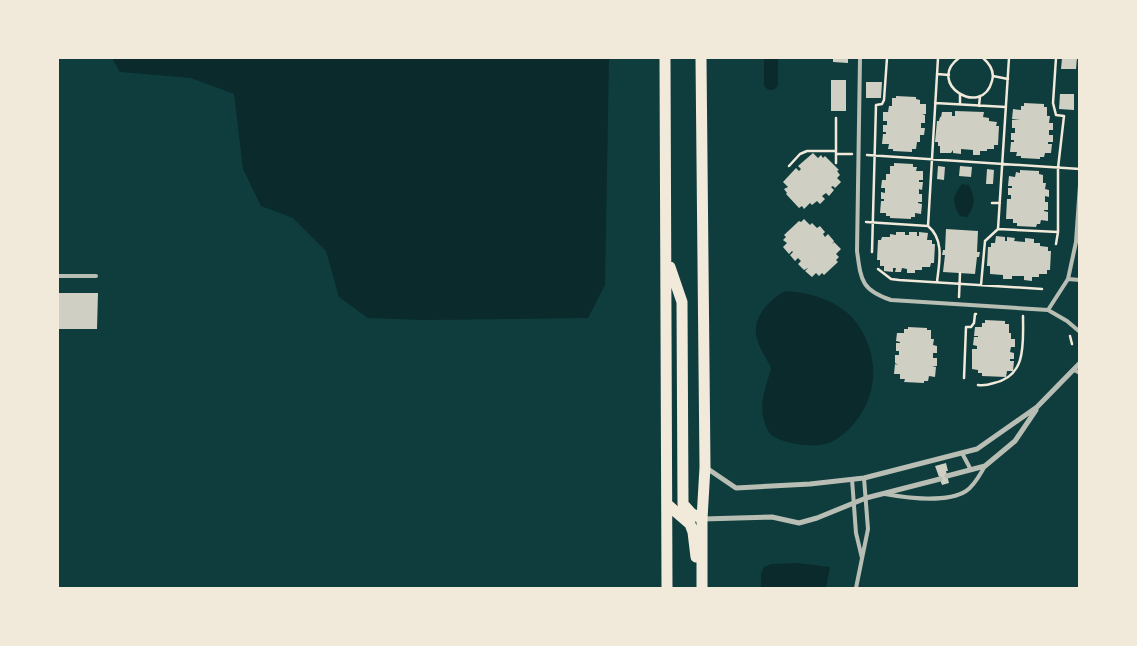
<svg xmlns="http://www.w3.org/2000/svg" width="1137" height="646" viewBox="0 0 1137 646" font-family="Quicksand,sans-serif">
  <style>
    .water { fill: #0a2a2b }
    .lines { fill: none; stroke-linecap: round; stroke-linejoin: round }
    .canal { stroke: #0a2a2b; stroke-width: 14 }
    .building { fill: #cfcfc3 }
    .path { stroke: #f1e9da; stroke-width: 2.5 }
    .service { stroke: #b8beb3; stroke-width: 4 }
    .minor { stroke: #b8beb3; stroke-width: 5 }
    .trunk { stroke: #f1e9da; stroke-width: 11 }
  </style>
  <rect width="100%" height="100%" fill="#0f3d3e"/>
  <path class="water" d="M 112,58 L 609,58 L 605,285 L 588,318 L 423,320 L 368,318 L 339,297 L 326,251 L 293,218 L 261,206 L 243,169 L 234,94 L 191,78 L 120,72 Z
    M 962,184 L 969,185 C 975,197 976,205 967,217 L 960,216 C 952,202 952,197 962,184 Z
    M 785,291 C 818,293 851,305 865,337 C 880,369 874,403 850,428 C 843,435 834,442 825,444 C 811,448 780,443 770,434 C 767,430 764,421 763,416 C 760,399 767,385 771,368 C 767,358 760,350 757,339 C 751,318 768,301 785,291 Z
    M 797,563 L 830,567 L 826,588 L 761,588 L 761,574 L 764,567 L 772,564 Z"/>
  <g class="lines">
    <path class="canal" d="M 771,58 L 771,83"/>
  </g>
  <path class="building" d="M 833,58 L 848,58 L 848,63 L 833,62 Z
    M 1062,58 L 1077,58 L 1076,69 L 1061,69 Z
    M 831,80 L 846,80 L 846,111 L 831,111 Z
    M 866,82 L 882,82 L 881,98 L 866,98 Z
    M 1060,94 L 1074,94 L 1074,110 L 1059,109 Z
    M 896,96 L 916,97 L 916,99 L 920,100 L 920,104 L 926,104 L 926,114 L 922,114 L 925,115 L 925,123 L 921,123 L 921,128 L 925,128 L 924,135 L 920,135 L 920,142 L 917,142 L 916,149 L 912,149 L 912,152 L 893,151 L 893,149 L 888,149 L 889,144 L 882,144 L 883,134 L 886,134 L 886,132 L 883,132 L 883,125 L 887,125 L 887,121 L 883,121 L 883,112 L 888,112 L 889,106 L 892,106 L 892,98 L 896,98 Z
    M 1024,103 L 1044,104 L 1044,107 L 1047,107 L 1047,116 L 1050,116 L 1049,123 L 1053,123 L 1053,130 L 1049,130 L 1049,135 L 1053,135 L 1053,142 L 1048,142 L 1048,144 L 1052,144 L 1051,153 L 1045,153 L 1044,157 L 1040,157 L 1040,159 L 1021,158 L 1021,156 L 1016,156 L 1017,152 L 1010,152 L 1011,142 L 1014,142 L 1014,140 L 1011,140 L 1011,133 L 1015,133 L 1015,128 L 1012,128 L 1012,120 L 1020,120 L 1012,119 L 1013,109 L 1021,110 L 1021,106 L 1024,106 Z
    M 955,111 L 984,112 L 983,117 L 989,118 L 989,121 L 997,122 L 996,126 L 999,126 L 998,145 L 994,145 L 994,149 L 987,149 L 987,151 L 980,151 L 980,155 L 973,155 L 973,150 L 961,149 L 961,154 L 953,153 L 953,150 L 951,153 L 940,153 L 940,146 L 938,146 L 938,142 L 935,142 L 937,121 L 939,121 L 940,117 L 941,117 L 942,112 L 952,112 L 952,116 L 955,116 Z
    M 813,153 L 818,158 L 821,155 L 823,158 L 825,156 L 839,170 L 837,171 L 840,175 L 837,178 L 841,182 L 835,188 L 833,186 L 831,187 L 834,190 L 829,196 L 826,193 L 822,196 L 825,199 L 820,204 L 817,201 L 812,205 L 810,203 L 804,209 L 802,206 L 799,208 L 786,194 L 787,193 L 784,189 L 788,187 L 783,182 L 796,168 L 799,171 L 801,169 L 798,166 Z
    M 894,163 L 913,164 L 913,167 L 917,167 L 916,171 L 923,171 L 923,180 L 919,180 L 919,182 L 923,182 L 922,190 L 919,189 L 919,194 L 922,194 L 922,202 L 918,202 L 918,203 L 922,204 L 921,214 L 915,213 L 915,217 L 911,217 L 911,219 L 890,218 L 890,216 L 886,216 L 886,213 L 880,213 L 881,201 L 884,201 L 884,199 L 881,199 L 881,192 L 885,193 L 885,188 L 881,188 L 882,180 L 886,180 L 886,174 L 890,174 L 890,166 L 894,166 Z
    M 938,166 L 945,167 L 944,180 L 937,179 Z
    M 960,166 L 972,167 L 971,177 L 959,176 Z
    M 987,169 L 994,170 L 993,184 L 986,184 Z
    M 1020,170 L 1039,171 L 1039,174 L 1043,175 L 1043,183 L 1046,183 L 1045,189 L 1049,190 L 1049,197 L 1045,196 L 1045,202 L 1048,202 L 1048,210 L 1044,210 L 1044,211 L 1048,212 L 1048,221 L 1041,220 L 1040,224 L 1037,224 L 1036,227 L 1017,226 L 1017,223 L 1013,223 L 1013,219 L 1006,219 L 1007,199 L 1011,199 L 1011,195 L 1008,195 L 1008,188 L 1012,188 L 1012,186 L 1008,186 L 1009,176 L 1015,177 L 1016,172 L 1020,173 Z
    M 804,219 L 810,225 L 812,223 L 817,228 L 820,226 L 825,232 L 823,234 L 825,237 L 828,234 L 834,241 L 832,244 L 834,242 L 841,249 L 836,254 L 839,257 L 836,260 L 838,262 L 824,275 L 822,273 L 819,276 L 816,273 L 812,277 L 805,271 L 808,268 L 804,270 L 798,264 L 801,261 L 798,258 L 795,261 L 790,255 L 793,252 L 792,251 L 789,254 L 783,247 L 787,243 L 783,240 L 786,237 L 784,235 L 799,221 L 801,222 Z
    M 946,229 L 978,231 L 977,252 L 980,252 L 979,257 L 977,257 L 975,274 L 943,272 L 945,255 L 942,255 L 943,250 L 945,250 Z
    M 896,232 L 905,232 L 905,235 L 909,235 L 909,232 L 917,232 L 917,236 L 919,236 L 919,232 L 928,233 L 927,240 L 932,240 L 932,244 L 935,244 L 934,263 L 931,263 L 930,267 L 922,267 L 922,270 L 915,270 L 915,273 L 907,273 L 907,269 L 902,268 L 901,272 L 895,272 L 896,268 L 893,268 L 893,272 L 884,271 L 884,266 L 880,266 L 880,260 L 877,260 L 878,240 L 881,240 L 882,237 L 890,237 L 890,234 L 896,235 Z
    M 996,236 L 1005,237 L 1005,241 L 1007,241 L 1007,237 L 1015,238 L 1014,241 L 1025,242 L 1025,238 L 1034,239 L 1034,243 L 1040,243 L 1040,246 L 1048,247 L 1048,251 L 1051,251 L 1050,270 L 1047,270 L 1047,274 L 1039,274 L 1039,277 L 1032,277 L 1032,281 L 1024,280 L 1024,276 L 1012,276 L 1012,279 L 1003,279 L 1003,275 L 990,274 L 990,266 L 987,266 L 988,247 L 991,247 L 991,243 L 995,243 Z
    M 58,293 L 98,293 L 97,329 L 58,329 Z
    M 985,320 L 1005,321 L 1005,324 L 1009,324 L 1009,333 L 1011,333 L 1011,339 L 1015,339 L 1015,347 L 1011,347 L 1010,352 L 1014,353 L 1014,359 L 1010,359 L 1010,361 L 1014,361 L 1013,371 L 1007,371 L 1006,377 L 982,376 L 982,373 L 978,373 L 978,370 L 972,369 L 972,349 L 977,349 L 977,346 L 973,345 L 974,337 L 978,337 L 978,336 L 974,336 L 975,327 L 982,327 L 982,323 L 985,323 Z
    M 908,327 L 927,328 L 927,330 L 931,330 L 931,339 L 934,339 L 933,345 L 937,346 L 937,353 L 933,353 L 933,358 L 937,358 L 937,366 L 932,366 L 936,367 L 935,377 L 929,376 L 928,381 L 924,381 L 924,383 L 904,382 L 905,379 L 900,379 L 900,374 L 894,374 L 895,364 L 898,365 L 895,363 L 895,355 L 899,355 L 899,351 L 896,351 L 896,343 L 900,343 L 900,342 L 896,341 L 897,333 L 904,333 L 904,329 L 908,329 Z
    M 946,463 L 948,471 L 946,471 L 949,483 L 942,485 L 935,466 Z"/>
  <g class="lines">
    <path class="path" d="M 959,58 C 925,83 982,119 992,81 C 995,71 990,64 983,58
      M 1056,58 L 1053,103 L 1056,115 L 1064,116 L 1058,168 L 1058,232 L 1056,244
      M 937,74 L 949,75
      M 993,76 L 1008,79
      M 935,103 L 1006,107
      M 960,104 L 960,95
      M 979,106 L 980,96
      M 836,154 L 852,154
      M 867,155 L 1080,169
      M 836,163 L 836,118
      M 789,166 L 800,154 L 807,151 L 836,151
      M 992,203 L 1000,203
      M 866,222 L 928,226 C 945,240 939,263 937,282
      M 928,226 L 938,58
      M 998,229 L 1009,58
      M 872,252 L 876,105 L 882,104 L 884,100 L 887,58
      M 878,269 L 891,279 L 899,280 L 1042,289
      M 981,285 L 985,241 L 998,229 L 1058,232
      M 959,297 L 960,273
      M 1070,336 L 1072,344
      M 964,378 L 966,327 L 971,327 L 974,323 L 975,314 L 976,314
      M 978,385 C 983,386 988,385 994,383 C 1027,376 1023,343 1023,316"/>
    <path class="service" d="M 860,58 L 857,251 C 861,280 861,290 891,300 L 1048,310 L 1067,321 L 1080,332
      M 58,276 L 96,276
      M 1068,279 L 1080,280
      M 1048,310 L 1068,279 L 1076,242 L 1080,185
      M 1074,370 L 1080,373
      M 962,453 L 971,470
      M 852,479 L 856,533 L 862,558
      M 885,494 C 907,498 947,503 966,491 C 975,485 980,474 985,466
      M 856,588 L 868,529 L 864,478"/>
    <path class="minor" d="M 705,467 L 736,488 L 810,484 L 864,478 L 977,449 L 1037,407 L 1080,363
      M 947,476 L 985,466 L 1015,441 L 1036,410
      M 703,519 L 772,517 L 799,523 L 817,518 L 866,498 L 940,479"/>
    <path class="trunk" d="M 665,58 L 667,588
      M 701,58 L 705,467 L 702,519 L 702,588
      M 670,267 L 682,302 L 683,504 L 691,513 L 702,519
      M 668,505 L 690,524 L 693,532 L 696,557"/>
  </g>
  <rect width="1137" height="646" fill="none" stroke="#f1e9da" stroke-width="118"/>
</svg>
